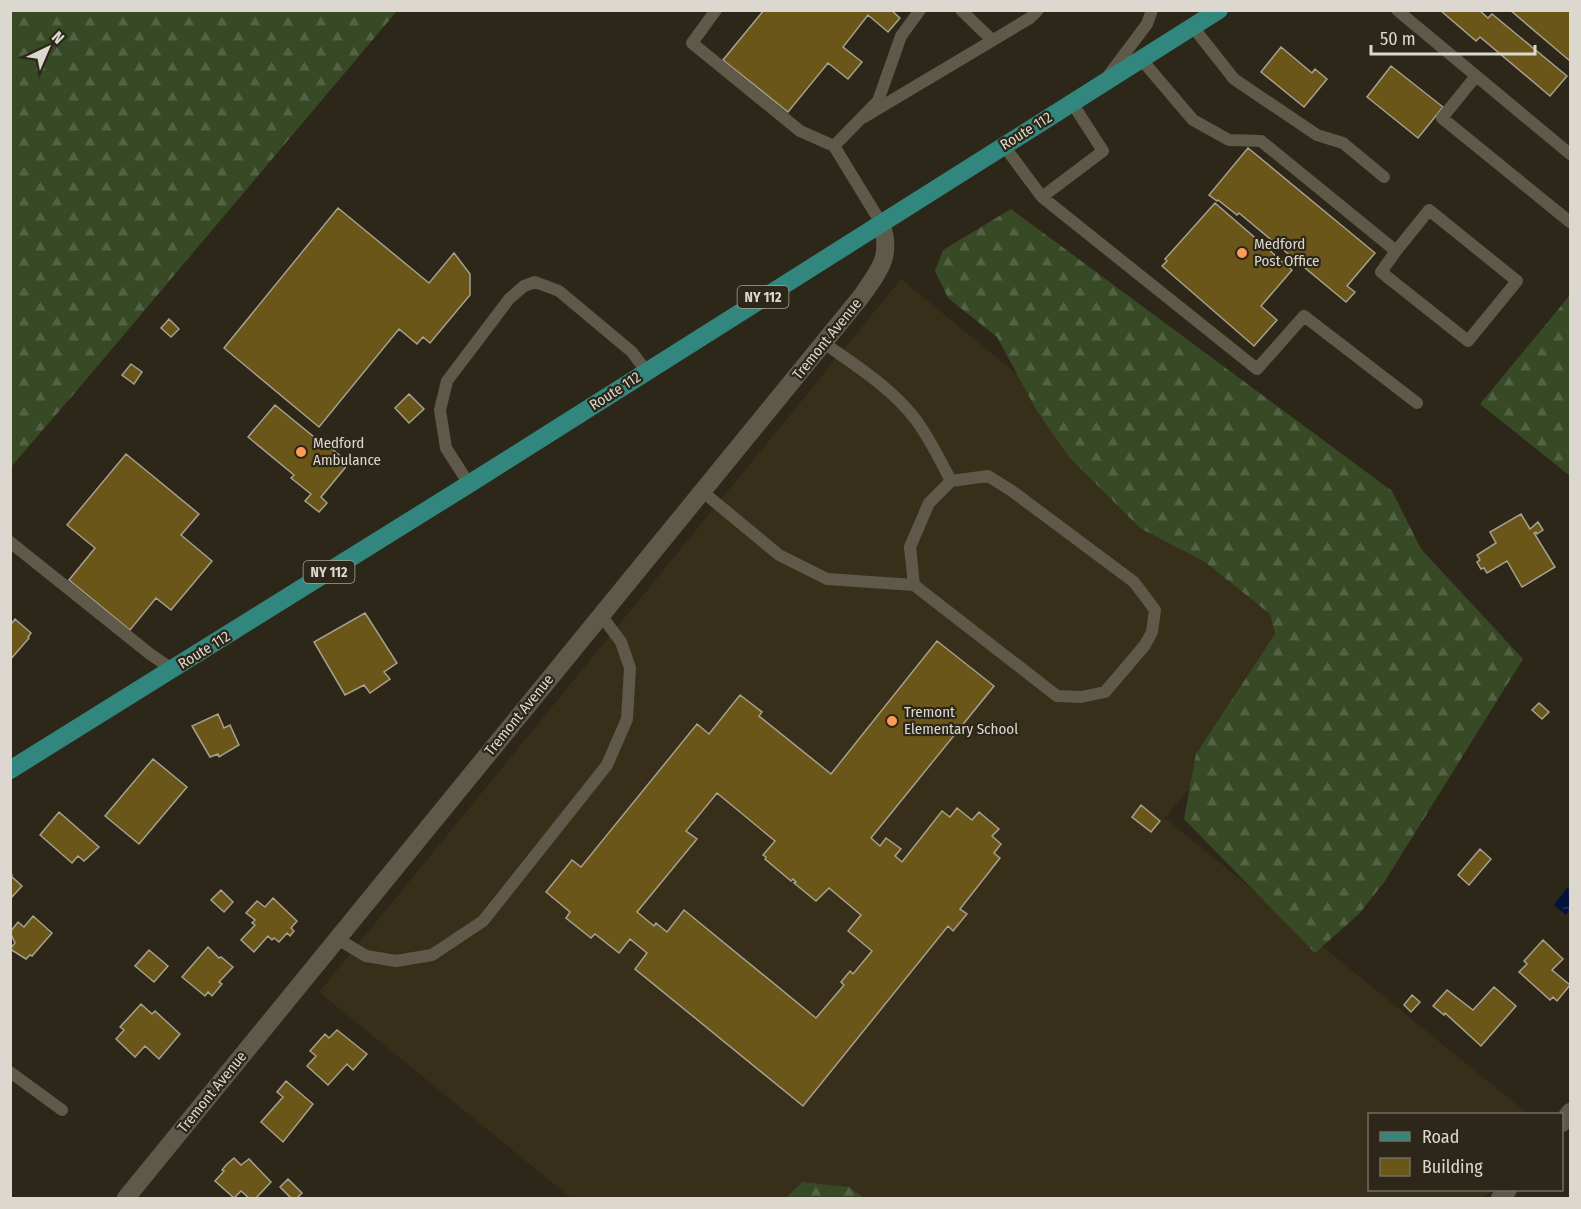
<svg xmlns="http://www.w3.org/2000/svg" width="1581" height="1209" viewBox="0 0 1581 1209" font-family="'Fira Sans Condensed',sans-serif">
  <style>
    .built { fill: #372f1a }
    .forest { fill: url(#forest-firs) }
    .water { fill: url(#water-ripples) }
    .building { fill: #6b561a; stroke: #a7a08f; stroke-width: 1.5; fill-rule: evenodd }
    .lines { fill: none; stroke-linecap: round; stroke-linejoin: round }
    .lane { stroke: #5f5949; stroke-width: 12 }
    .street { stroke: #5f5949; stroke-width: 18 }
    .primary { stroke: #31877d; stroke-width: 18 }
    .poi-dot { fill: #fd9d55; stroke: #2d2719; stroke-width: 2 }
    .labels { text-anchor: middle; stroke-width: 4.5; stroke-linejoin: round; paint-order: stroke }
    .shield { fill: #2d2719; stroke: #a8a398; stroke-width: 1.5 }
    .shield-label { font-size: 14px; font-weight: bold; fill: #dcd8cf }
    .street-label { font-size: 15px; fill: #dcd8cf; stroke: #2d2719 }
    .poi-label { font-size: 15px; fill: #dcd8cf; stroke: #2d2719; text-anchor: start }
  </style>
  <defs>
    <pattern id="forest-firs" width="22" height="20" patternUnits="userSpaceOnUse" patternTransform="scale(1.5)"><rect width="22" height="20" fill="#374925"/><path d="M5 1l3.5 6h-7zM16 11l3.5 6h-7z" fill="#536244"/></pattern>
    <pattern id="water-ripples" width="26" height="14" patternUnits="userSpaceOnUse" patternTransform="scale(1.5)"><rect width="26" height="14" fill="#02123a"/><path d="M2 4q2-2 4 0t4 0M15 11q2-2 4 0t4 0" fill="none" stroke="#263455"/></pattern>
  </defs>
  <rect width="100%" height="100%" fill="#2d2719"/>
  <path class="built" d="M 901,279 L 1323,624 L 1165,818 L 1528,1114 L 1370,1114 L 1370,1190 L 1492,1190 L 1484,1198 L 571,1198 L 319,992 Z"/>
  <path class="forest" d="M 11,10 L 397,11 L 79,388 L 11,467 Z
    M 1011,209 L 1392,491 L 1421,549 L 1523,659 L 1385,881 L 1359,914 L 1315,953 L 1184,819 L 1196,754 L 1275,634 L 1270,614 L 1205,562 L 1140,528 L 1069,457 L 1037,411 L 997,337 L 948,298 L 935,271 L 943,250 Z
    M 1570,295 L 1570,476 L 1480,404 Z
    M 802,1182 L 849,1187 L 864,1198 L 786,1198 Z"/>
  <path class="water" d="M 1570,884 L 1570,909 L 1566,915 L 1554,905 Z"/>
  <path class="building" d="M 764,10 L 891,10 L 900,18 L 888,32 L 868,15 L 843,47 L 862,62 L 848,79 L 828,63 L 788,112 L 723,60 Z
    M 1440,10 L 1479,10 L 1488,18 L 1492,14 L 1567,76 L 1550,96 L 1480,37 L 1476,41 Z
    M 1510,10 L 1570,10 L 1570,61 Z
    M 1281,47 L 1312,73 L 1315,69 L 1327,79 L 1304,107 L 1261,72 Z
    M 1391,66 L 1443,107 L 1418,138 L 1367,97 Z
    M 1248,148 L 1375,253 L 1347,286 L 1355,292 L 1346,302 L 1239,213 L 1237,215 L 1218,200 L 1217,201 L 1209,195 Z
    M 1215,203 L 1292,270 L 1261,306 L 1277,320 L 1254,346 L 1162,266 L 1167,261 L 1165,259 Z
    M 338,208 L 429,283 L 454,253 L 470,274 L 470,295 L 430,343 L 423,337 L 417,344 L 399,329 L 319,427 L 224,348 Z
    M 169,319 L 179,329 L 171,337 L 161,328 Z
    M 131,364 L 142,372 L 134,384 L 122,375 Z
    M 409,394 L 424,409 L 409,423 L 395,408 Z
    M 275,405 L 319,441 L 320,439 L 349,463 L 321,497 L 327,503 L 319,512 L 305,501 L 311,494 L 291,478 L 294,475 L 248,437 Z
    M 126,454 L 199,514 L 181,535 L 212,561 L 171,610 L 156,598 L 130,630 L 69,580 L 95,548 L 67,525 Z
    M 1521,514 L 1530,529 L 1538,522 L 1543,530 L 1537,534 L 1536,532 L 1534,533 L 1555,567 L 1522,587 L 1507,561 L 1487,573 L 1484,568 L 1481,569 L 1477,562 L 1480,560 L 1477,555 L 1496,543 L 1490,532 Z
    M 365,613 L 397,663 L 384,672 L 390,679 L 370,693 L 364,685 L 345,695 L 314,642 Z
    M 15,619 L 31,633 L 28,637 L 29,638 L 10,660 L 10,621 L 12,623 Z
    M 937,641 L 994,686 L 871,838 L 880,846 L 886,838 L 901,849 L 895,856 L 902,862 L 942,811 L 950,817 L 957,808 L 972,820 L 979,812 L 999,829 L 992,836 L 1001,844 L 994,853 L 1000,858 L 960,909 L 967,914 L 953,931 L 948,926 L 803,1106 L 635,969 L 647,953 L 630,939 L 619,953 L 595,934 L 591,938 L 566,918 L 570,912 L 546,892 L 572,860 L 581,867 L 697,724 L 709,734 L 740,695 L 762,712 L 759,716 L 831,774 ZM 717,793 L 775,841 L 763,855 L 766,857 L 765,859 L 791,881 L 793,879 L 796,882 L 794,883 L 816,901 L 829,888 L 861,915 L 848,931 L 872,951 L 853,974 L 850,971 L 841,982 L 844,985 L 816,1018 L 684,910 L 667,932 L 656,923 L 654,926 L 637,912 L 697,839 L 686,831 Z
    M 1539,703 L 1549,712 L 1542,719 L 1532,710 Z
    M 218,714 L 224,728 L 230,725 L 239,745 L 219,757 L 218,754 L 210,757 L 192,726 Z
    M 153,759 L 187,787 L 139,844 L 105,816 Z
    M 1141,805 L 1160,821 L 1151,832 L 1132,817 Z
    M 59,812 L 99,847 L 84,861 L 78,856 L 72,863 L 40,835 Z
    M 1480,849 L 1491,859 L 1469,885 L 1458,875 Z
    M 10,873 L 12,875 L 11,876 L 22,886 L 10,899 Z
    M 221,890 L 233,902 L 224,912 L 211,900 Z
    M 273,898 L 297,921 L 291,928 L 294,931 L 290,936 L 287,933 L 279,942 L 274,938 L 272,940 L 268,936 L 254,952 L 241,940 L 255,925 L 252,923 L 255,920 L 246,913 L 257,901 L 265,907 Z
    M 33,916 L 52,933 L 32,956 L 30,955 L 26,959 L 10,949 L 15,943 L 10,932 L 18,922 L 24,927 Z
    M 1543,940 L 1563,959 L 1552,970 L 1570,985 L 1557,1001 L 1553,997 L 1550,1000 L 1519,972 L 1527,964 L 1524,961 Z
    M 208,947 L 219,958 L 221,957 L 233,967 L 219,982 L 222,984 L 212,996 L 208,992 L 205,996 L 182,977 Z
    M 149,950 L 168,966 L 154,982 L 135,966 Z
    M 1494,987 L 1516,1006 L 1481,1046 L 1445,1013 L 1444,1015 L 1433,1006 L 1447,990 L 1473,1010 Z
    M 1412,995 L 1420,1002 L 1411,1012 L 1404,1005 Z
    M 141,1004 L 152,1014 L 155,1011 L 180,1034 L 159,1059 L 145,1046 L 135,1057 L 116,1039 L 124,1030 L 120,1027 Z
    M 337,1030 L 367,1054 L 353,1070 L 347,1064 L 328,1085 L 307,1066 L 316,1056 L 310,1051 L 325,1034 L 329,1038 Z
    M 286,1081 L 313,1104 L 283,1142 L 261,1122 L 283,1097 L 277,1092 Z
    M 234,1158 L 241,1165 L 249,1159 L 271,1182 L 256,1198 L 249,1198 L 241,1191 L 234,1198 L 215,1181 L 224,1171 L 222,1170 L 227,1164 Z
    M 288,1179 L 302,1193 L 297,1198 L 291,1198 L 280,1187 Z"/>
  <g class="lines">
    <path class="lane" d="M 716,10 L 692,43 L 800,131 L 834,146 L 881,223
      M 961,10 L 992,40
      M 1397,10 L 1570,154
      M 1193,27 L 1234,79 L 1317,135 L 1343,143 L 1384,177
      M 1141,59 L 1193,120 L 1229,140 L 1261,141 L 1396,251 L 1429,210 L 1517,281 L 1468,341 L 1381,272 L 1396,251
      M 1108,76 L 1147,24 L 1152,10
      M 1476,76 L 1442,118 L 1570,222
      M 864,117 L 1030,18 L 1038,10
      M 834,146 L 878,101 L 901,36 L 920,10
      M 1004,146 L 1042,197 L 1257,369 L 1304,316 L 1417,403
      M 1042,197 L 1103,151 L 1072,103
      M 824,343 C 856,366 892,388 916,420 C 930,439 940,460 951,481
      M 469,484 L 446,448 L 440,410 L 447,381 L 509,299 L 524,286 L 535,282 L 559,291 L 632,352 L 646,371
      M 703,492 L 779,555 L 827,579 L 914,585 L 1057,696 L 1081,697 L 1105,692 L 1145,645 L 1152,632 L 1155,610 L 1134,582 L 1012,491 L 988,476 L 951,481 L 929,503 L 910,547 L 914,585
      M 10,542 L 150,654 L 172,669
      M 336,938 L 366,956 L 396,961 L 432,955 L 483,921 L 607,765 L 627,719 L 630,668 L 621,642 L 601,615
      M 10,1072 L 62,1110"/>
    <path class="street" d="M 1562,1123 L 1570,1112
      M 126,1198 L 860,298 C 879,271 893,256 881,223
      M 1500,1198 L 1508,1190"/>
    <path class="primary" d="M 10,770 L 469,484 L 1219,10"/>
  </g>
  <g class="poi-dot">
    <circle cx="1242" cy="253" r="6"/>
    <circle cx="301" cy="452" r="6"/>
    <circle cx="892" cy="721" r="6"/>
  </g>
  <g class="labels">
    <g class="shield">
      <rect x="737.5" y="286" width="51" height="22" rx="4.5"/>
      <rect x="303.5" y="561" width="51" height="22" rx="4.5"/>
    </g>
    <g class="shield-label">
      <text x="763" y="302">NY 112</text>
      <text x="329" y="577">NY 112</text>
    </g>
    <g class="street-label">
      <text transform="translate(1026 131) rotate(-32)" y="5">Route 112</text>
      <text transform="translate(827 339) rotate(-51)" y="5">Tremont Avenue</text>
      <text transform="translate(615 391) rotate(-33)" y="5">Route 112</text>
      <text transform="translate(204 650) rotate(-32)" y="5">Route 112</text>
      <text transform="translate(519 715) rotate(-51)" y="5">Tremont Avenue</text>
      <text transform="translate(212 1092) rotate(-51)" y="5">Tremont Avenue</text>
    </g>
    <g class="poi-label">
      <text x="1254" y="249">Medford<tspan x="1254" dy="17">Post Office</tspan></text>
      <text x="313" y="448">Medford<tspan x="313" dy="17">Ambulance</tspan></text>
      <text x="904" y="717">Tremont<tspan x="904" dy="17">Elementary School</tspan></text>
    </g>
  </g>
  <rect width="1581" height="1209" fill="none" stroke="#dcd8cf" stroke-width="24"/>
  <rect x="1368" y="1113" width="195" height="78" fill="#2d2719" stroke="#736e62" stroke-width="1.5"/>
  <rect x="1380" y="1132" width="30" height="9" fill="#31877d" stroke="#736e62" stroke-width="1.5"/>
  <text x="1422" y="1143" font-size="18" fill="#dcd8cf">Road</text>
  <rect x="1380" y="1158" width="30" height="18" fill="#6b561a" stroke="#736e62" stroke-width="1.5"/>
  <text x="1422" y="1173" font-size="18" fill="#dcd8cf">Building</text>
  <g transform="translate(48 48) rotate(44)" stroke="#2d2719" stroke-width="4.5" paint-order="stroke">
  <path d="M0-4.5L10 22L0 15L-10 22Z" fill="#dcd8cf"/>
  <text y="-9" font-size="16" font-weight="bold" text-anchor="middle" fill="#dcd8cf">N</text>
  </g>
  <path d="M1371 45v9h164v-9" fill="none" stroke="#dcd8cf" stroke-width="3"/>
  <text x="1380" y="45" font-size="18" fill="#dcd8cf" stroke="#2d2719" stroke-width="4.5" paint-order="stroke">50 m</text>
</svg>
